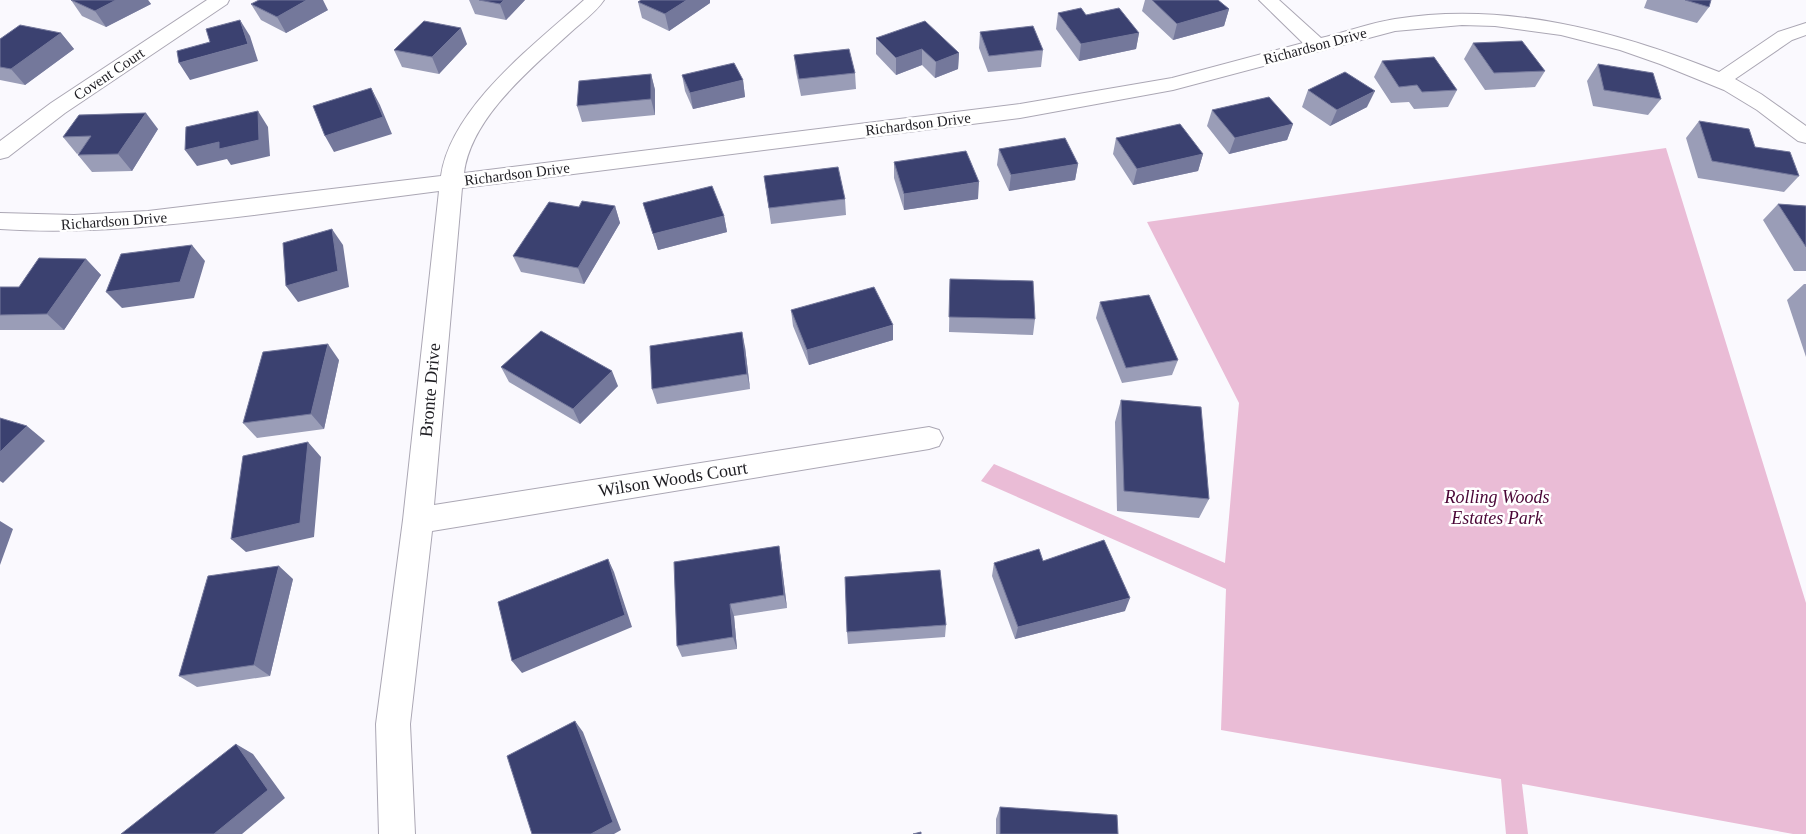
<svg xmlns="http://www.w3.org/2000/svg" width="1806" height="834" viewBox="0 0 1806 834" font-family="Georgia,serif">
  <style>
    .green { fill: #eabcd6 }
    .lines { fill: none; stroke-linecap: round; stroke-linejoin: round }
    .minor-casing { stroke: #aba7b4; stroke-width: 2 }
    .minor { fill: #fff; fill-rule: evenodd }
    .wall { fill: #9a9db7 }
    .shaded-wall { fill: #74789b }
    .building { fill: #3b4170; stroke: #74789b }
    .labels { text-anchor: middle; stroke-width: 5; stroke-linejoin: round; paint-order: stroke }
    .far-street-label { font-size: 15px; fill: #1f1e23; stroke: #fff }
    .street-label { font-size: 18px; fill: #1f1e23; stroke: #fff }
    .park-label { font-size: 18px; font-style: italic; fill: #4a0636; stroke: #fff }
  </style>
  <rect width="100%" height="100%" fill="#faf9fe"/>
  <path class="green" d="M 1666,148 L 1806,603 L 1806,834 L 1793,834 L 1522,784 L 1528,834 L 1506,834 L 1501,779 L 1221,730 L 1226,589 L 981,481 L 994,464 L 1225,563 L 1239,403 L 1147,222 Z"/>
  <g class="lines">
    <g class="minor-casing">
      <path id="minor" d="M 207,0 L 229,0 L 227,4 L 65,113 L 8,157 L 0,159 L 0,141 L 51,103 Z
        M 584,0 L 604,0 C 596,12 582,22 571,32 C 532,68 471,117 464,173 L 1020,104 L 1172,78 L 1303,43 L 1259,0 L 1279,0 L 1321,38 C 1346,32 1370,23 1395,19 C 1505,1 1618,31 1719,72 L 1778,32 L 1806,23 L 1806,35 L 1792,40 L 1735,79 L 1761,94 L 1806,126 L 1806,143 L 1798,141 L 1757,110 L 1724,90 L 1660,64 L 1620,50 L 1561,35 L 1495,26 L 1462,25 L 1395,31 L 1173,90 L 1020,118 L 462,188 L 434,505 L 929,427 L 939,430 L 943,438 L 939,446 L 929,449 L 432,531 L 410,724 L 415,834 L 379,834 L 376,724 L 403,520 L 439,191 C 377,199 316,207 254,215 C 170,225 85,235 0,229 L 0,213 L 74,215 L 148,211 L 441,176 C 451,107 535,44 584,0 Z"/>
    </g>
    <use href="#minor" class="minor"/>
  </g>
  <path class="wall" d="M 71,0 L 148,0 L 151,4 L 106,27 L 82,16 Z
    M 469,0 L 525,0 L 506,20 L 475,14 Z
    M 1145,0 L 1218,0 L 1229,9 L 1224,26 L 1173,40 L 1142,11 Z
    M 1647,0 L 1711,0 L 1709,7 L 1697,23 L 1644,8 Z
    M 638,2 L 710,3 L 669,31 L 642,18 Z
    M 251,4 L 328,10 L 286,33 L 261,20 Z
    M 1058,13 L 1086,15 L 1139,33 L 1136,49 L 1079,61 L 1056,29 Z
    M 980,32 L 1043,50 L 1041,67 L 988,72 L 979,48 Z
    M 61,33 L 74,49 L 25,85 L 0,80 L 0,39 Z
    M 876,38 L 959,53 L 958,69 L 935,78 L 922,65 L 896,75 L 876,54 Z
    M 1473,43 L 1545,71 L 1535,87 L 1485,90 L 1464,59 Z
    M 467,44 L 439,74 L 402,67 L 394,50 Z
    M 794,55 L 855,73 L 856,89 L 801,96 L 796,72 Z
    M 1382,61 L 1457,90 L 1448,107 L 1414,109 L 1409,102 L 1391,103 L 1374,77 Z
    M 1598,64 L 1661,99 L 1648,115 L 1593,106 L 1587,81 Z
    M 651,74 L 655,90 L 655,115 L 582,122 L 577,106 Z
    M 682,75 L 743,80 L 745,97 L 693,109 L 685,91 Z
    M 1308,90 L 1367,107 L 1330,126 L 1302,107 Z
    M 1212,110 L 1293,124 L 1287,140 L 1229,154 L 1207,126 Z
    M 1699,121 L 1755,147 L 1799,176 L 1784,192 L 1698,178 L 1686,138 Z
    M 158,129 L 132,171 L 92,172 L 78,155 L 79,153 L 77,154 L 63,137 Z
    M 1116,138 L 1203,154 L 1198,171 L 1133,185 L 1113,154 Z
    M 999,149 L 1078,164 L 1075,180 L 1009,191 L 997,165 Z
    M 894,162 L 978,199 L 904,210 L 894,178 Z
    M 764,176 L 845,199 L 846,215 L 771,224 Z
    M 643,203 L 724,216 L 727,232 L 658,250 Z
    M 1778,204 L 1806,206 L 1806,271 L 1794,271 L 1763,220 Z
    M 615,206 L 620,223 L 584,284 L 521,272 L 513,256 L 579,207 Z
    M 86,259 L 101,275 L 64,330 L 0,330 L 0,287 L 19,287 Z
    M 950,279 L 1035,319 L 1033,335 L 949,332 Z
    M 1804,284 L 1806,284 L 1806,357 L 1787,300 Z
    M 1100,302 L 1178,360 L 1172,375 L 1122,383 L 1096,318 Z
    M 791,310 L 893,340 L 809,365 L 793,326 Z
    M 745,347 L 750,389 L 657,404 L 652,389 Z
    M 339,360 L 324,429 L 257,438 L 243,423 Z
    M 501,367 L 618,386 L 580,424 L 509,382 Z
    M 1121,400 L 1209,499 L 1199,518 L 1117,511 L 1115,422 Z
    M 779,546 L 781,560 L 787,608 L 734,616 L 737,649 L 682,657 L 677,646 Z
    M 994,563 L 1125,611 L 1015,639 L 992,576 Z
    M 293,579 L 270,676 L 197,687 L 179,676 Z
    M 946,625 L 945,637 L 848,644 L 847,632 Z
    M 1000,807 L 1118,834 L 996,834 L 996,819 Z"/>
  <path class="shaded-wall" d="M 116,0 L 148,0 L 151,4 L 106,27 L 95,11 Z
    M 307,0 L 323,0 L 328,10 L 286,33 L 277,17 Z
    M 504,0 L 525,0 L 506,20 L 500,4 Z
    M 687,0 L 710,0 L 710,3 L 669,31 L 665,14 Z
    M 1229,9 L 1224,26 L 1173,40 L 1177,24 Z
    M 240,20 L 250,36 L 258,61 L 190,80 L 179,63 L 248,44 Z
    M 461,28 L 467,44 L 439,74 L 432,57 Z
    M 61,33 L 74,49 L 25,85 L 11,69 Z
    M 1139,33 L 1136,49 L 1079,61 L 1081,44 Z
    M 922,49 L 922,65 L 896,75 L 896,58 Z
    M 959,53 L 958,69 L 935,78 L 936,62 Z
    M 651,74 L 655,90 L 655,115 L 651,99 Z
    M 743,80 L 745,97 L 693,109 L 690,93 Z
    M 371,88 L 380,105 L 392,134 L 334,152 L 325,136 Z
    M 1375,91 L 1367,107 L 1330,126 L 1337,110 Z
    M 258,111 L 268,127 L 270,156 L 231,165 L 227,159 L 197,166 L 185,150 Z
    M 146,113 L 158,129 L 132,171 L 118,154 Z
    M 1293,124 L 1287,140 L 1229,154 L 1235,138 Z
    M 1203,154 L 1198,171 L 1133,185 L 1137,169 Z
    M 1078,164 L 1075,180 L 1009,191 L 1011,175 Z
    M 979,182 L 978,199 L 904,210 L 904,194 Z
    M 615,206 L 620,223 L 584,284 L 578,268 Z
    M 724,216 L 727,232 L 658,250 L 653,234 Z
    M 332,229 L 343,245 L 349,287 L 298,302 L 286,286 Z
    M 192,245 L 205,261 L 194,298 L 122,308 L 106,292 Z
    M 86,259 L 101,275 L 64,330 L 47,314 Z
    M 893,325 L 893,340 L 809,365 L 807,350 Z
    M 742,332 L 745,347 L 750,389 L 747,374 Z
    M 328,344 L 339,360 L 324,429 L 311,414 Z
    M 612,371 L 618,386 L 580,424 L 573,409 Z
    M 27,426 L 45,441 L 3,483 L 0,481 L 0,452 Z
    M 308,442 L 321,457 L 314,537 L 246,552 L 231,539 Z
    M 0,521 L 13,529 L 0,565 Z
    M 779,546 L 781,560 L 787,608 L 784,595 Z
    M 608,559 L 614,572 L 632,627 L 522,673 L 512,661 Z
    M 279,566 L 293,579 L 270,676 L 254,665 Z
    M 1130,598 L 1125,611 L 1015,639 L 1018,627 Z
    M 730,604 L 734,616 L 737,649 L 733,637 Z
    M 575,721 L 583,732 L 621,830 L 614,834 L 591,834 Z
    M 236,744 L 253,754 L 285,798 L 242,834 L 214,834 Z"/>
  <path class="building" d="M 71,0 L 116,0 L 95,11 Z
    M 259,0 L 307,0 L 277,17 L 251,4 Z
    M 479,0 L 504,0 L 500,4 Z
    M 641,0 L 687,0 L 665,14 L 638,2 Z
    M 1152,0 L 1218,0 L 1229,9 L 1177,24 Z
    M 1685,0 L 1711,0 L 1709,7 Z
    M 1081,8 L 1086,15 L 1119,8 L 1139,33 L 1081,44 L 1058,13 Z
    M 240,20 L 248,44 L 179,63 L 177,51 L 210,42 L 206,29 Z
    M 424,21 L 461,28 L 432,57 L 394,50 Z
    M 925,21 L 959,53 L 936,62 L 922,49 L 896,58 L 876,38 Z
    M 20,25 L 61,33 L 11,69 L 0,67 L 0,39 Z
    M 1033,26 L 1043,50 L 989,56 L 980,32 Z
    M 1522,41 L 1545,71 L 1494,73 L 1473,43 Z
    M 849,49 L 855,73 L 799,79 L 794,55 Z
    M 1434,57 L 1457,90 L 1422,92 L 1417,85 L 1399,87 L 1382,61 Z
    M 734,63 L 743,80 L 690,93 L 682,75 Z
    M 1598,64 L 1653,73 L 1661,99 L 1604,90 Z
    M 1345,72 L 1375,91 L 1337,110 L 1308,90 Z
    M 651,74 L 651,99 L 577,106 L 579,81 Z
    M 371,88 L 383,117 L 325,136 L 313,106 Z
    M 1269,97 L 1293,124 L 1235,138 L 1212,110 Z
    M 258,111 L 259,140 L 219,149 L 219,142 L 185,150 L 186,127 Z
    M 146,113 L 118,154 L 78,155 L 91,136 L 63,137 L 79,115 Z
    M 1699,121 L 1749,129 L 1755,147 L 1790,152 L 1799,176 L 1712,161 Z
    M 1180,124 L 1203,154 L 1137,169 L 1116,138 Z
    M 1065,138 L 1078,164 L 1011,175 L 999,149 Z
    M 966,151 L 979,182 L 904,194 L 894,162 Z
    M 838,167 L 845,199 L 769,208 L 764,176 Z
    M 712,186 L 724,216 L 653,234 L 643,203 Z
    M 582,201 L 615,206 L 578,268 L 513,256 L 549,202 L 579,207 Z
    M 1778,204 L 1806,206 L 1806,247 Z
    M 332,229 L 338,271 L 286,286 L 283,243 Z
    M 192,245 L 180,282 L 106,292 L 121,254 Z
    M 39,258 L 86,259 L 47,314 L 0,315 L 0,287 L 19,287 Z
    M 950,279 L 1033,281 L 1035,319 L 949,317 Z
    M 874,287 L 893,325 L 807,350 L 791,310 Z
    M 1149,295 L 1178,360 L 1126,368 L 1100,302 Z
    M 541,331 L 612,371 L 573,409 L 501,367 Z
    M 742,332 L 747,374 L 652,389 L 650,346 Z
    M 328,344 L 311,414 L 243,423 L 263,352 Z
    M 1121,400 L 1201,407 L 1209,499 L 1124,491 Z
    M 0,418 L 27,426 L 0,452 Z
    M 308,442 L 300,523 L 231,539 L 243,456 Z
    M 1104,540 L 1130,598 L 1018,627 L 994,563 L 1039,549 L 1043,561 Z
    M 779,546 L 784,595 L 730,604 L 733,637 L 677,646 L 674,562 Z
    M 608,559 L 625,615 L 512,661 L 498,602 Z
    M 279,566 L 254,665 L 179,676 L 208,576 Z
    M 940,570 L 946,625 L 847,632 L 845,577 Z
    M 575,721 L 613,822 L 591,834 L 532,834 L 507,756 Z
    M 236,744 L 268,790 L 214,834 L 121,834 Z
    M 1000,807 L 1117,815 L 1118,834 L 1000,834 Z
    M 921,832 L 921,834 L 913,834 Z"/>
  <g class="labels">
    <g class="far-street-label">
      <text transform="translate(1315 46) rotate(-15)" y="5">Richardson Drive</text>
      <text transform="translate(109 74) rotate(-34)" y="5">Covent Court</text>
      <text transform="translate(918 124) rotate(-7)" y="5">Richardson Drive</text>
      <text transform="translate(517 174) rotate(-7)" y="5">Richardson Drive</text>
      <text transform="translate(114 221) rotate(-4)" y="5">Richardson Drive</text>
    </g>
    <g class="street-label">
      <text transform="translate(430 390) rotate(-85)" y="6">Bronte Drive</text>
      <text transform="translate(673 479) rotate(-9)" y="6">Wilson Woods Court</text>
    </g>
    <g class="park-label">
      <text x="1497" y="503">Rolling Woods<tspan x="1497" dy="21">Estates Park</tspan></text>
    </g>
  </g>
</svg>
